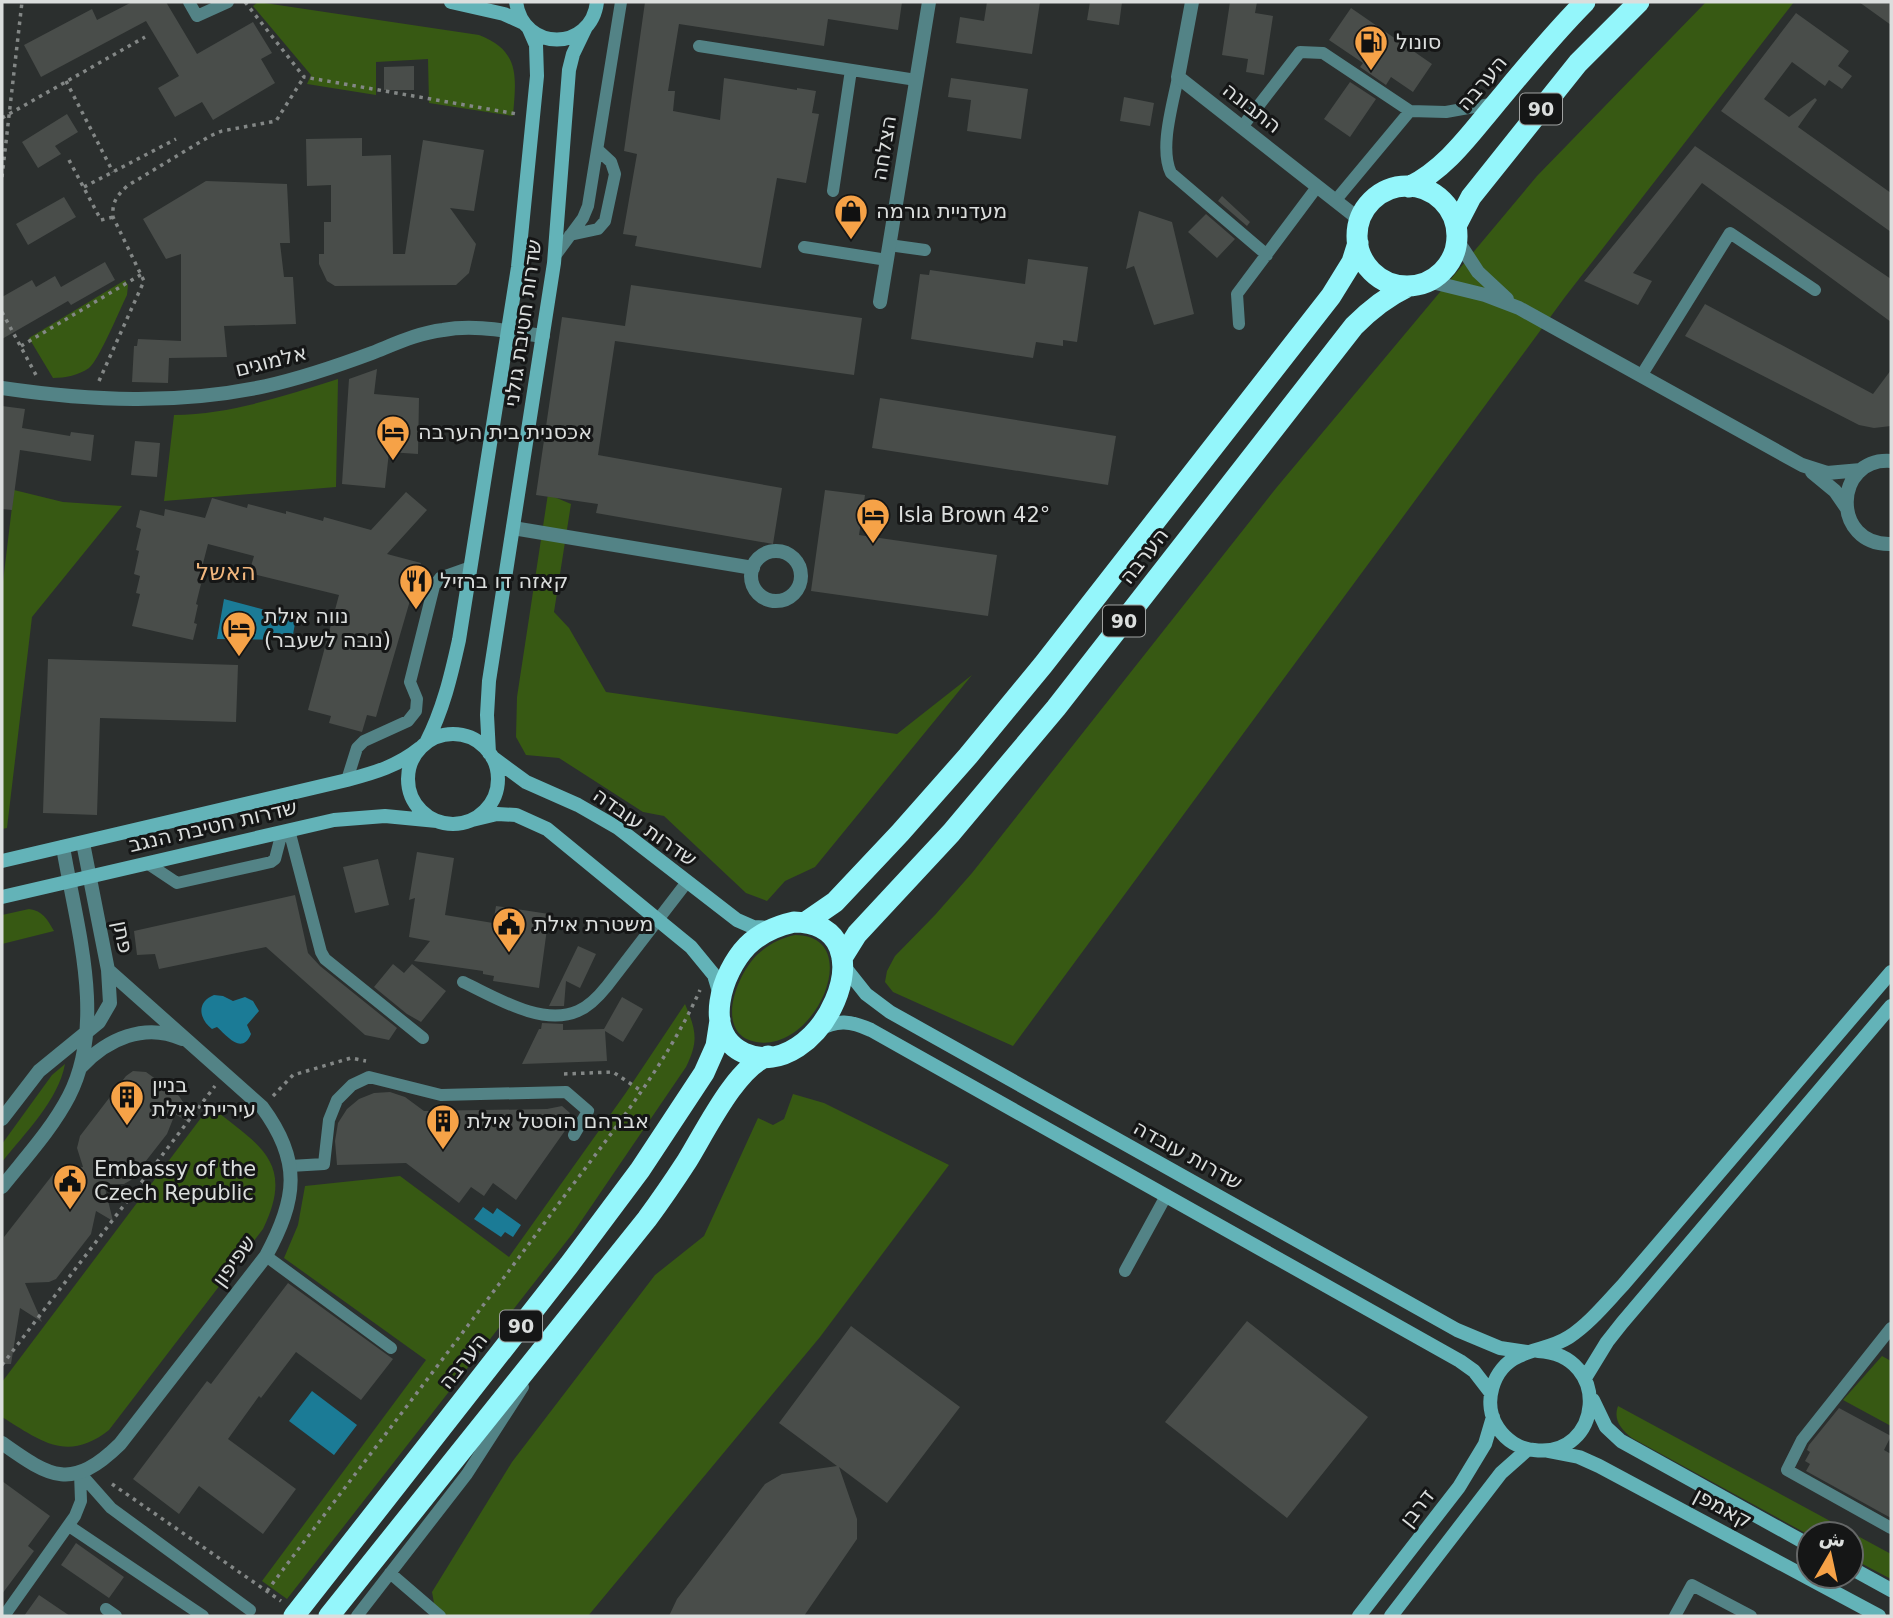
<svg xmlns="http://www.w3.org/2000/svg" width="1893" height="1618" viewBox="0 0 1893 1618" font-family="'DejaVu Sans',Vazirmatn,'Noto Sans Hebrew',sans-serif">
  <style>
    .green { fill: #375913 }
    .water { fill: #1b7b96 }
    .building { fill: #494d4a }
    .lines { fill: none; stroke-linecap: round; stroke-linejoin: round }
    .path { stroke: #838786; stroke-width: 3.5; stroke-dasharray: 3.5 5; stroke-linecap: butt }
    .lane { stroke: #538386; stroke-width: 12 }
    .street { stroke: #538386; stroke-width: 14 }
    .secondary { stroke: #63b3b8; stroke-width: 14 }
    .highway { stroke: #94f6fb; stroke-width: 21 }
    .labels { text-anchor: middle; stroke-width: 6; stroke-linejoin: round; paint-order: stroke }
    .shield { fill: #151616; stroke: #a0a2a1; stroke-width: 2 }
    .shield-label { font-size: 19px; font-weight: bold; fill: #dbdedd }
    .poi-label { font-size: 21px; fill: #dbdedd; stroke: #151616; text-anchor: start }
    .street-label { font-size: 21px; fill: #dbdedd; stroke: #151616 }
    .neighbourhood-label { font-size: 23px; fill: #f2b77e; stroke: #151616 }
  </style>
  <rect width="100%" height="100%" fill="#2b2f2e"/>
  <path class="green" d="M 258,2 L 479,35 C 521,51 516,78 513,116 L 429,103 L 428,59 L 376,62 L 376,95 L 307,84 L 311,75 L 253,6 Z
    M 1706,2 L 1794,2 L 1565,297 L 1013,1046 L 893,992 L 885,982 L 887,971 L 895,956 L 935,915 L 972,873 L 1277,487 L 1537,176 Z
    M 125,280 L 128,285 L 127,295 C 120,309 99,360 89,368 C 79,375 65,378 53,378 L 29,338 Z
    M 338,379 L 336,487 L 164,501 L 174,415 C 233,414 283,396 338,379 Z
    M 549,487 L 552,496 L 571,504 L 554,612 L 569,628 L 606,692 L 897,734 L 972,675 L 815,867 L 785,881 L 767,901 L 746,893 L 664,816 L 643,812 L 559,758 L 526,755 L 516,737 L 517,697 Z
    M 14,490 L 63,502 L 122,506 L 32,617 L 7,828 L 2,829 L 2,590 Z
    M 29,909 C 43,911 47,919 54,931 L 2,944 L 2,915 Z
    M 795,935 C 866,935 816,1053 756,1042 C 713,1034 737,973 758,954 C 769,944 781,938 795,935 Z
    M 685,1004 C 696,1030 699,1041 686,1067 L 573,1233 L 287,1599 L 262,1581 L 426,1360 L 284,1258 L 298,1225 L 305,1186 L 400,1176 L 509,1257 L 625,1094 Z
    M 65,1064 C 58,1101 25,1133 2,1162 L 2,1144 L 52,1075 Z
    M 793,1094 L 824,1103 L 949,1165 L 820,1337 L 588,1616 L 446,1616 L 434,1603 L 432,1592 L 512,1462 L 655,1275 L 704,1236 L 758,1118 L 773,1125 L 784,1119 Z
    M 210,1106 C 258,1145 296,1161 263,1229 L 109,1430 C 67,1463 41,1441 2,1417 L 2,1382 Z
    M 1882,1356 L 1891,1361 L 1891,1426 L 1843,1400 Z
    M 1618,1406 L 1891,1554 L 1891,1579 L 1851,1558 L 1851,1534 L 1809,1535 L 1632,1438 C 1621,1429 1613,1420 1618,1406 Z"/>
  <path class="water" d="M 224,599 L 296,618 L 292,640 L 217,639 Z
    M 214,995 L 223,996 L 233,1001 L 245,997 L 253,1001 L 259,1011 L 247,1025 L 251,1034 C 242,1055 228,1037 217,1027 L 212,1029 C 199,1019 196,1002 214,995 Z
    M 483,1207 L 493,1214 L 497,1208 L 521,1225 L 513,1237 L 505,1232 L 501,1237 L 474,1219 Z
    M 312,1391 L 357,1425 L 334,1455 L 289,1421 Z"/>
  <path class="building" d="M 132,2 L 166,2 L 197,54 L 253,22 L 272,53 L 261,59 L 275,83 L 213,120 L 202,102 L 175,117 L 158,88 L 179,76 L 146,21 L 41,77 L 24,45 L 92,9 L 97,20 Z
    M 645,2 L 902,2 L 898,30 L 828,19 L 824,46 L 679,24 L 668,91 L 675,91 L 673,111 L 720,120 L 724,78 L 797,90 L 797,88 L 816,91 L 812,113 L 819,114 L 806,183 L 777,178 L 761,268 L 635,246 L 637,236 L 623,234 L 637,154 L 624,151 Z
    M 987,2 L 1040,2 L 1032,54 L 956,43 L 960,17 L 984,21 Z
    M 1090,2 L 1122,2 L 1119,25 L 1087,20 Z
    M 1230,2 L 1257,2 L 1255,13 L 1273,16 L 1264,75 L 1246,72 L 1248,59 L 1222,55 Z
    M 1859,2 L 1891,2 L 1891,25 Z
    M 1351,8 L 1432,64 L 1413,92 L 1391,77 L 1386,85 L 1360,67 L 1363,63 L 1329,40 Z
    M 1796,13 L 1849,51 L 1838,66 L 1852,76 L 1842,89 L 1829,80 L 1825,86 L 1792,62 L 1764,99 L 1789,117 L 1815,98 L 1817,100 L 1798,127 L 1891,193 L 1891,232 L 1721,111 Z
    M 414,66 L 414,90 L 384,90 L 384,67 Z
    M 951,78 L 1028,89 L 1021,139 L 967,131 L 971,100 L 948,97 Z
    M 1350,82 L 1376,99 L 1350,137 L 1324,119 Z
    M 1124,97 L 1154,103 L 1150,126 L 1120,121 Z
    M 67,114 L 78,132 L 55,146 L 61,154 L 38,168 L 22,142 Z
    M 362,138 L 362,156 L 391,155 L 393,254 L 405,254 L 423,140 L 484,150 L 474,211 L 450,208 L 476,244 L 469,273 L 456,285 L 335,286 L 327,281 L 319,264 L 319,254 L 324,254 L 324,222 L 331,222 L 331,185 L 307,186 L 306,139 Z
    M 1695,146 L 1891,279 L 1891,322 L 1702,183 L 1633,273 L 1652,281 L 1638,305 L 1584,281 Z
    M 206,181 L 287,184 L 290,243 L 280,243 L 284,277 L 293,277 L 296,324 L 224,326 L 227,357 L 169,358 L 168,383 L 132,382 L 134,346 L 137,346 L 138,339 L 181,341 L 181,254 L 166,259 L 143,219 Z
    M 1222,196 L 1250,222 L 1247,226 L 1218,201 Z
    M 64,197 L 76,217 L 28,245 L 16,224 Z
    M 1139,211 L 1172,222 L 1194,314 L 1154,325 L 1134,266 L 1126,269 Z
    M 1206,214 L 1235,239 L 1217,258 L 1188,232 Z
    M 1028,259 L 1088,267 L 1077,342 L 1063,340 L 1063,346 L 1036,342 L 1033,358 L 911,339 L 920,274 L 929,275 L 930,270 L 1025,284 Z
    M 105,262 L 115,280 L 71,305 L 68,301 L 2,339 L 2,297 L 32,280 L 36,287 L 55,276 L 61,287 Z
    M 631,285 L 862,318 L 854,375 L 615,341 L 598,455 L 782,488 L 773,544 L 596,513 L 598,504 L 536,495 L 562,317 L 625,326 Z
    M 1705,304 L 1873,394 L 1891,370 L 1891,426 L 1874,428 L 1859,425 L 1685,336 Z
    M 377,369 L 374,394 L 419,398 L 418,454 L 389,452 L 385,488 L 342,484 L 349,379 Z
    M 880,398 L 1116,436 L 1108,485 L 872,448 Z
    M 2,406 L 25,409 L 22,428 L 70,436 L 71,432 L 94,435 L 91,461 L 20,450 L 12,510 L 2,509 Z
    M 135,441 L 160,443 L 157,477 L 131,475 Z
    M 825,490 L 865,495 L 859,535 L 997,555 L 988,616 L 811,591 Z
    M 406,492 L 427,510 L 387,554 L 421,563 L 376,717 L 367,715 L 362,732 L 329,723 L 331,716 L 308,710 L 339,595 L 249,573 L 254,556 L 208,544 L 198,583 L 201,584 L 196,604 L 198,605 L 194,623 L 197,624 L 193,640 L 132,626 L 140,594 L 136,593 L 140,576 L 134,574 L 139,551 L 136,550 L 141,529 L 136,527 L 140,510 L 164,516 L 165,509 L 205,518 L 212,498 L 247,508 L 248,504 L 286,514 L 286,511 L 323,521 L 324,517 L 371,530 Z
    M 48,659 L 238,665 L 236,722 L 100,718 L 97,815 L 43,813 Z
    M 417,852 L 454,858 L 445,915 L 493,923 L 496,906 L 549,914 L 539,988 L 493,981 L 494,976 L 483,974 L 483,971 L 414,961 L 430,941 L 409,937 L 415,898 L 409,900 Z
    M 378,859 L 389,905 L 355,913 L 343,867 Z
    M 295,895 L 308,953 L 320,966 L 397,1028 L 389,1040 L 365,1035 L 266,947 L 159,969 L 155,954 L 137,955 L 134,931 Z
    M 578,946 L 596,954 L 580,988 L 566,981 L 564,1006 L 549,1006 Z
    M 393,964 L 404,973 L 412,964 L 446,991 L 421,1022 L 407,1014 L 374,987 Z
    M 622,997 L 643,1009 L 623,1042 L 605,1031 L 607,1061 L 522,1064 L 539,1029 L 541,1029 L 542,1023 L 563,1024 L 563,1030 L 604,1029 Z
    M 133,1071 L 146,1072 L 179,1096 L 183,1102 L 190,1123 L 175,1114 L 167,1134 L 131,1180 L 124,1184 L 104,1184 L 113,1221 L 96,1211 L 91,1234 L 56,1279 L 49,1282 L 25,1283 L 42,1322 L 20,1308 L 11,1364 L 2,1364 L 4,1237 L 54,1173 L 83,1167 L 77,1148 L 80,1136 L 126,1076 Z
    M 390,1092 L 405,1097 L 424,1111 L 547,1109 L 562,1106 L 570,1113 L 564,1122 L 569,1125 L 516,1200 L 493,1183 L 484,1196 L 471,1187 L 459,1203 L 406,1163 L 337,1165 L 335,1141 L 338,1123 L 347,1109 L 359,1099 L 374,1093 Z
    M 288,1283 L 393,1359 L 361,1400 L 296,1352 L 261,1398 L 259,1396 L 228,1439 L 296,1489 L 263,1534 L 199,1486 L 179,1514 L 133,1479 L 207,1381 L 211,1384 Z
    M 1247,1321 L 1368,1417 L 1287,1518 L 1165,1422 Z
    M 851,1326 L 960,1407 L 887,1503 L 839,1467 L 857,1519 L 857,1539 L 804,1616 L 669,1616 L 677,1599 L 765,1484 L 782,1474 L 837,1466 L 779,1423 Z
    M 1839,1408 L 1891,1436 L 1884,1450 L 1891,1454 L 1891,1518 L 1806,1471 L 1810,1464 L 1805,1461 L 1810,1452 L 1807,1450 L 1809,1445 Z
    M 2,1481 L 50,1516 L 28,1546 L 34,1551 L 2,1594 Z
    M 76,1543 L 124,1577 L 109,1598 L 61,1565 Z
    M 39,1595 L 70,1616 L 24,1616 Z"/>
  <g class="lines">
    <path class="path" d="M 245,2 L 304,77 L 517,114
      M 66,81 L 113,172
      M 2,118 L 145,37
      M 69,160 L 101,220 L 113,217
      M 2,177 L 22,2
      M 84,187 L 176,139
      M 2,312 L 36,375
      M 21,346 L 142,274
      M 99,381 L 144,281 L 113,217 C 112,202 116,197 127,186 L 210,136 L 222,131 L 276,121 L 304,77
      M 564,1074 L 613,1072 L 640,1090
      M 273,1096 L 293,1075 L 351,1058 L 366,1061
      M 2,1365 L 215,1086
      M 112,1484 L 281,1601
      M 267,1591 C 362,1464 460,1338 554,1210 C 605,1141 665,1068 700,990"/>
    <path class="lane" d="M 189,2 L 197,16 L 228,2
      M 699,46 L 916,80
      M 1178,77 C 1173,104 1159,148 1171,173 L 1267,255
      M 1242,127 L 1300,52 L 1323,53 L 1410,111 L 1446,112 L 1496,103
      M 833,191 L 851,70
      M 1335,201 L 1410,111
      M 570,235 L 598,229 L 605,221 L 615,174 L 611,162 L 598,150
      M 889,245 L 925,250
      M 804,247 L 887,260
      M 555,256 L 583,218 L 588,206 L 621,2
      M 1239,324 L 1237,294 L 1317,187
      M 1641,376 L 1730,233 L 1815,290
      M 347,780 L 357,748 L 364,741 L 408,721 L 416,711 L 417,699 L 410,682 L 434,586 L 440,578 L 471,567
      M 289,830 L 321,952 L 325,959 L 423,1038
      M 147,863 L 177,883 L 271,862 L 275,859 L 282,832
      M 463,982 C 495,997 542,1027 578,1011 C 590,1006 599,996 607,986 L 687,882
      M 290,1166 L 324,1164 L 329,1120 L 337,1100 L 352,1085 L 369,1077 L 441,1095 L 566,1092 L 588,1111 L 574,1135
      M 266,1256 L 391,1348
      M 1125,1271 L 1166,1196
      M 1891,1328 L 1802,1440 L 1787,1470 L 1891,1528
      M 80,1473 L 111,1508 L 250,1610
      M 69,1526 L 203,1616
      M 390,1573 L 440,1616
      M 106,1609 L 116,1616
      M 4,1616 L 75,1516 L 81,1501 L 80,1473
      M 357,1616 L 467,1474 L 523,1387
      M 1675,1616 L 1692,1585 L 1751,1616"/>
    <path class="street" d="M 1192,2 L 1178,77 L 1360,220
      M 1457,240 L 1478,272 L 1507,299
      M 1428,281 L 1485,295 L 1519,308 L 1802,465 L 1827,473 L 1861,470
      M 880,302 L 929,2
      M 2,388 C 91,401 177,405 266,386 C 302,378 337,366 372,353 C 395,344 418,333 443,330 C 476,324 510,332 543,336
      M 1891,461 C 1833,457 1831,546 1891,544
      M 1812,472 L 1835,491 L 1846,507
      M 513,528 L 753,568
      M751 576a25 25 0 1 1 50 0a25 25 0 1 1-50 0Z
      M 81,1067 C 107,1039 145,1022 182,1039
      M 2,1119 L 39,1071 L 99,1022 L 110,1003 L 108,970 L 83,843
      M 2,1187 C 25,1158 52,1129 69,1096 C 107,1022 76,925 63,847
      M 2,1443 C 51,1478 72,1491 120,1444 L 266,1256 C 297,1199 302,1161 262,1107 L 108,970"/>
    <path class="secondary" d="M 451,2 L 504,14 L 524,23
      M 516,2 C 523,52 591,52 597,2
      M408 779a45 45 0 1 1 90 0a45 45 0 1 1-90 0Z
      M 426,743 C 443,710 451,676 459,640 L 518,267 L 537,76 L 536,45 L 529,29
      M 489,753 L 487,715 L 489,681 L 554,263 L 569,70 L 573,54 L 586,27
      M 492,757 L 526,782 L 578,805 L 618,828 L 737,920 L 753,927 L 773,928
      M 472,820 L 497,814 L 516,815 L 547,829 L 691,947 L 714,975 L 720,995
      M 2,861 L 347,780 C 374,773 398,766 420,748
      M 2,897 L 334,820 L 385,816 L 437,821
      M 843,965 L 866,994 L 890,1012 L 1457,1330 L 1500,1348 L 1527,1352
      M 818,1030 C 837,1019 851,1021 871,1030 L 1460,1361 L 1474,1371 L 1491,1393
      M 1538,1351 C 1613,1355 1602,1459 1534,1450 C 1519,1449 1506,1440 1498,1428 C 1482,1404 1492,1368 1519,1356 C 1536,1348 1552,1348 1569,1337 C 1590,1323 1606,1303 1623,1285 L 1891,972
      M 1585,1378 L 1607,1342 L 1622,1323 L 1891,1006
      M 1593,1400 L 1606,1427 L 1621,1441 L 1809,1545
      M 1548,1451 L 1579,1457 L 1599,1466 L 1879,1616
      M 1851,1568 L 1891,1590
      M 1359,1616 L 1459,1487 L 1485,1444 L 1493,1417
      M 1391,1616 L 1501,1473 L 1528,1449"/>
    <path class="highway" d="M1357 236a50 50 0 1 1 100 0a50 50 0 1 1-100 0Z
      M 1409,187 C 1445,169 1468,137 1493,107 C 1523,71 1552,35 1585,2
      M 1456,226 L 1471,197 L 1578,63 L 1639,2
      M 794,922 C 895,923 819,1087 744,1053 C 701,1033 722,972 747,946 C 760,933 776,926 794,922 Z
      M 806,922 L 835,902 L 900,833 L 968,756 L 1043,665 L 1331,296 L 1352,262 L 1358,243
      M 842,958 L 857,934 L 951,833 L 1056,708 L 1354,326 C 1371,309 1386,297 1407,287
      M 294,1616 L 569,1265 L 640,1170 L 704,1073 L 716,1046 L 720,1020
      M 329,1616 L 647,1219 C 661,1200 674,1181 687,1161 C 705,1132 736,1067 768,1056"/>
  </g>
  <defs>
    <g id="fuel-pin" transform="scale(1.75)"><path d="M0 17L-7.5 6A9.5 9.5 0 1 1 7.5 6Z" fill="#f6a247" stroke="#151616"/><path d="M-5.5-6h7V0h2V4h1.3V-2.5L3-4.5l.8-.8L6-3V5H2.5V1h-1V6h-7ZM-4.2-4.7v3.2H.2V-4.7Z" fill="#111"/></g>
    <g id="shop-pin" transform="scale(1.75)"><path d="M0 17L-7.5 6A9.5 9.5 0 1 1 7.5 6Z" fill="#f6a247" stroke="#151616"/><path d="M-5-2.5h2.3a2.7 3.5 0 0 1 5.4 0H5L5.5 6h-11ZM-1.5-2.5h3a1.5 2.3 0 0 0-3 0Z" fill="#111"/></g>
    <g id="hotel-pin" transform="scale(1.75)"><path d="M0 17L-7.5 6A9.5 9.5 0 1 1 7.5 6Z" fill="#f6a247" stroke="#151616"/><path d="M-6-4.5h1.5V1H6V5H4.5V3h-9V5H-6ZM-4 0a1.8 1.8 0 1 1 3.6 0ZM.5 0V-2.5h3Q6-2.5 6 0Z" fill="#111"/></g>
    <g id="restaurant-pin" transform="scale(1.75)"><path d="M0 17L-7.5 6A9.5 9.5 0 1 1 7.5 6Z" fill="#f6a247" stroke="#151616"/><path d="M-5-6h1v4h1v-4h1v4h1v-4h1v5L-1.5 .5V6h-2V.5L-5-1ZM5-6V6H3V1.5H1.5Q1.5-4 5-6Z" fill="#111"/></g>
    <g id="civic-pin" transform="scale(1.75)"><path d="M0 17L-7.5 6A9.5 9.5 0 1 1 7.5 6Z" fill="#f6a247" stroke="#151616"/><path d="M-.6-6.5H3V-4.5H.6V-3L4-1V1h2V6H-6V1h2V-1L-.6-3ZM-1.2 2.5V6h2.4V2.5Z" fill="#111"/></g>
    <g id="building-pin" transform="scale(1.75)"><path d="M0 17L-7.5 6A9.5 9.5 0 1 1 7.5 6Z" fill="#f6a247" stroke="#151616"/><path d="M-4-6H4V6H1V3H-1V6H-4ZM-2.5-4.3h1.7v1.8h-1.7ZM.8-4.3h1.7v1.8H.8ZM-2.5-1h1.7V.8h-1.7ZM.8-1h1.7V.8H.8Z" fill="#111"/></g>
  </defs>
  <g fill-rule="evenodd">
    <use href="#fuel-pin" x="1371" y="42"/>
    <use href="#shop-pin" x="851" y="211"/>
    <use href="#hotel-pin" x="393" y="432"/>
    <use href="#hotel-pin" x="873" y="515"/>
    <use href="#restaurant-pin" x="416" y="581"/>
    <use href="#hotel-pin" x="239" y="628"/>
    <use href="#civic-pin" x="509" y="924"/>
    <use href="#building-pin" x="127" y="1097"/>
    <use href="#building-pin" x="443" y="1121"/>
    <use href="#civic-pin" x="70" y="1181"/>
  </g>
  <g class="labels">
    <g class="shield">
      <rect x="1520" y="93.5" width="42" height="31" rx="5"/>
      <rect x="1103" y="605.5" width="42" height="31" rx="5"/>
      <rect x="500" y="1310.5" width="42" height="31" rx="5"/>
    </g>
    <g class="shield-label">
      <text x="1541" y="116">90</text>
      <text x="1124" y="628">90</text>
      <text x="521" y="1333">90</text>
    </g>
    <g class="poi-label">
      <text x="1396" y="49">סונול</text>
      <text x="876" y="218">מעדניית גורמה</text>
      <text x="418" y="439">אכסנית בית הערבה</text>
      <text x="898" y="522">Isla Brown 42°</text>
      <text x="440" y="588">קאזה דו ברזיל</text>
      <text x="264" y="623">נווה אילת<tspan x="264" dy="24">(נובה לשעבר)</tspan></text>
      <text x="534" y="931">משטרת אילת</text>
      <text x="152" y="1092">בניין<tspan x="152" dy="24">עיריית אילת</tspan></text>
      <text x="467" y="1128">אברהם הוסטל אילת</text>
      <text x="94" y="1176">Embassy of the<tspan x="94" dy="24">Czech Republic</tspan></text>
    </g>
    <g class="street-label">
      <text transform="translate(1482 83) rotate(-50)" y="7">הערבה</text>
      <text transform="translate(1252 108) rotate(38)" y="7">התבונה</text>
      <text transform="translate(884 148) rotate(-81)" y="7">הצלחה</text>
      <text transform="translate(523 323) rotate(-82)" y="7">שדרות חטיבת גולני</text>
      <text transform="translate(271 361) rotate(-14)" y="7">אלמוגים</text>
      <text transform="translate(1144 556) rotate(-52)" y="7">הערבה</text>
      <text transform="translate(213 826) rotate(-13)" y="7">שדרות חטיבת הנגב</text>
      <text transform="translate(645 827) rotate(35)" y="7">שדרות עובדה</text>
      <text transform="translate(123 937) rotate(79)" y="7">פתן</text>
      <text transform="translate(1188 1155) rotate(29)" y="7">שדרות עובדה</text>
      <text transform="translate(234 1261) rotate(-54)" y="7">שפיפון</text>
      <text transform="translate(463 1361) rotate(-52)" y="7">הערבה</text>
      <text transform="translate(1417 1508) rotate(-52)" y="7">דרבן</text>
      <text transform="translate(1723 1508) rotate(28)" y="7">קאמפן</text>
    </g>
    <g class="neighbourhood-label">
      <text x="226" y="580">האשל</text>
    </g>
  </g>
  <rect width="1893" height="1618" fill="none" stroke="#dbdedd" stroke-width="7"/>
  <g transform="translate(1830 1555) rotate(9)"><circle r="33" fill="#151616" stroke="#646666" stroke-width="2"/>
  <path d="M0-5L12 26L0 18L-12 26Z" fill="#f6a247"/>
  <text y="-10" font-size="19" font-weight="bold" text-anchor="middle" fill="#dbdedd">ش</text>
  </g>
</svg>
